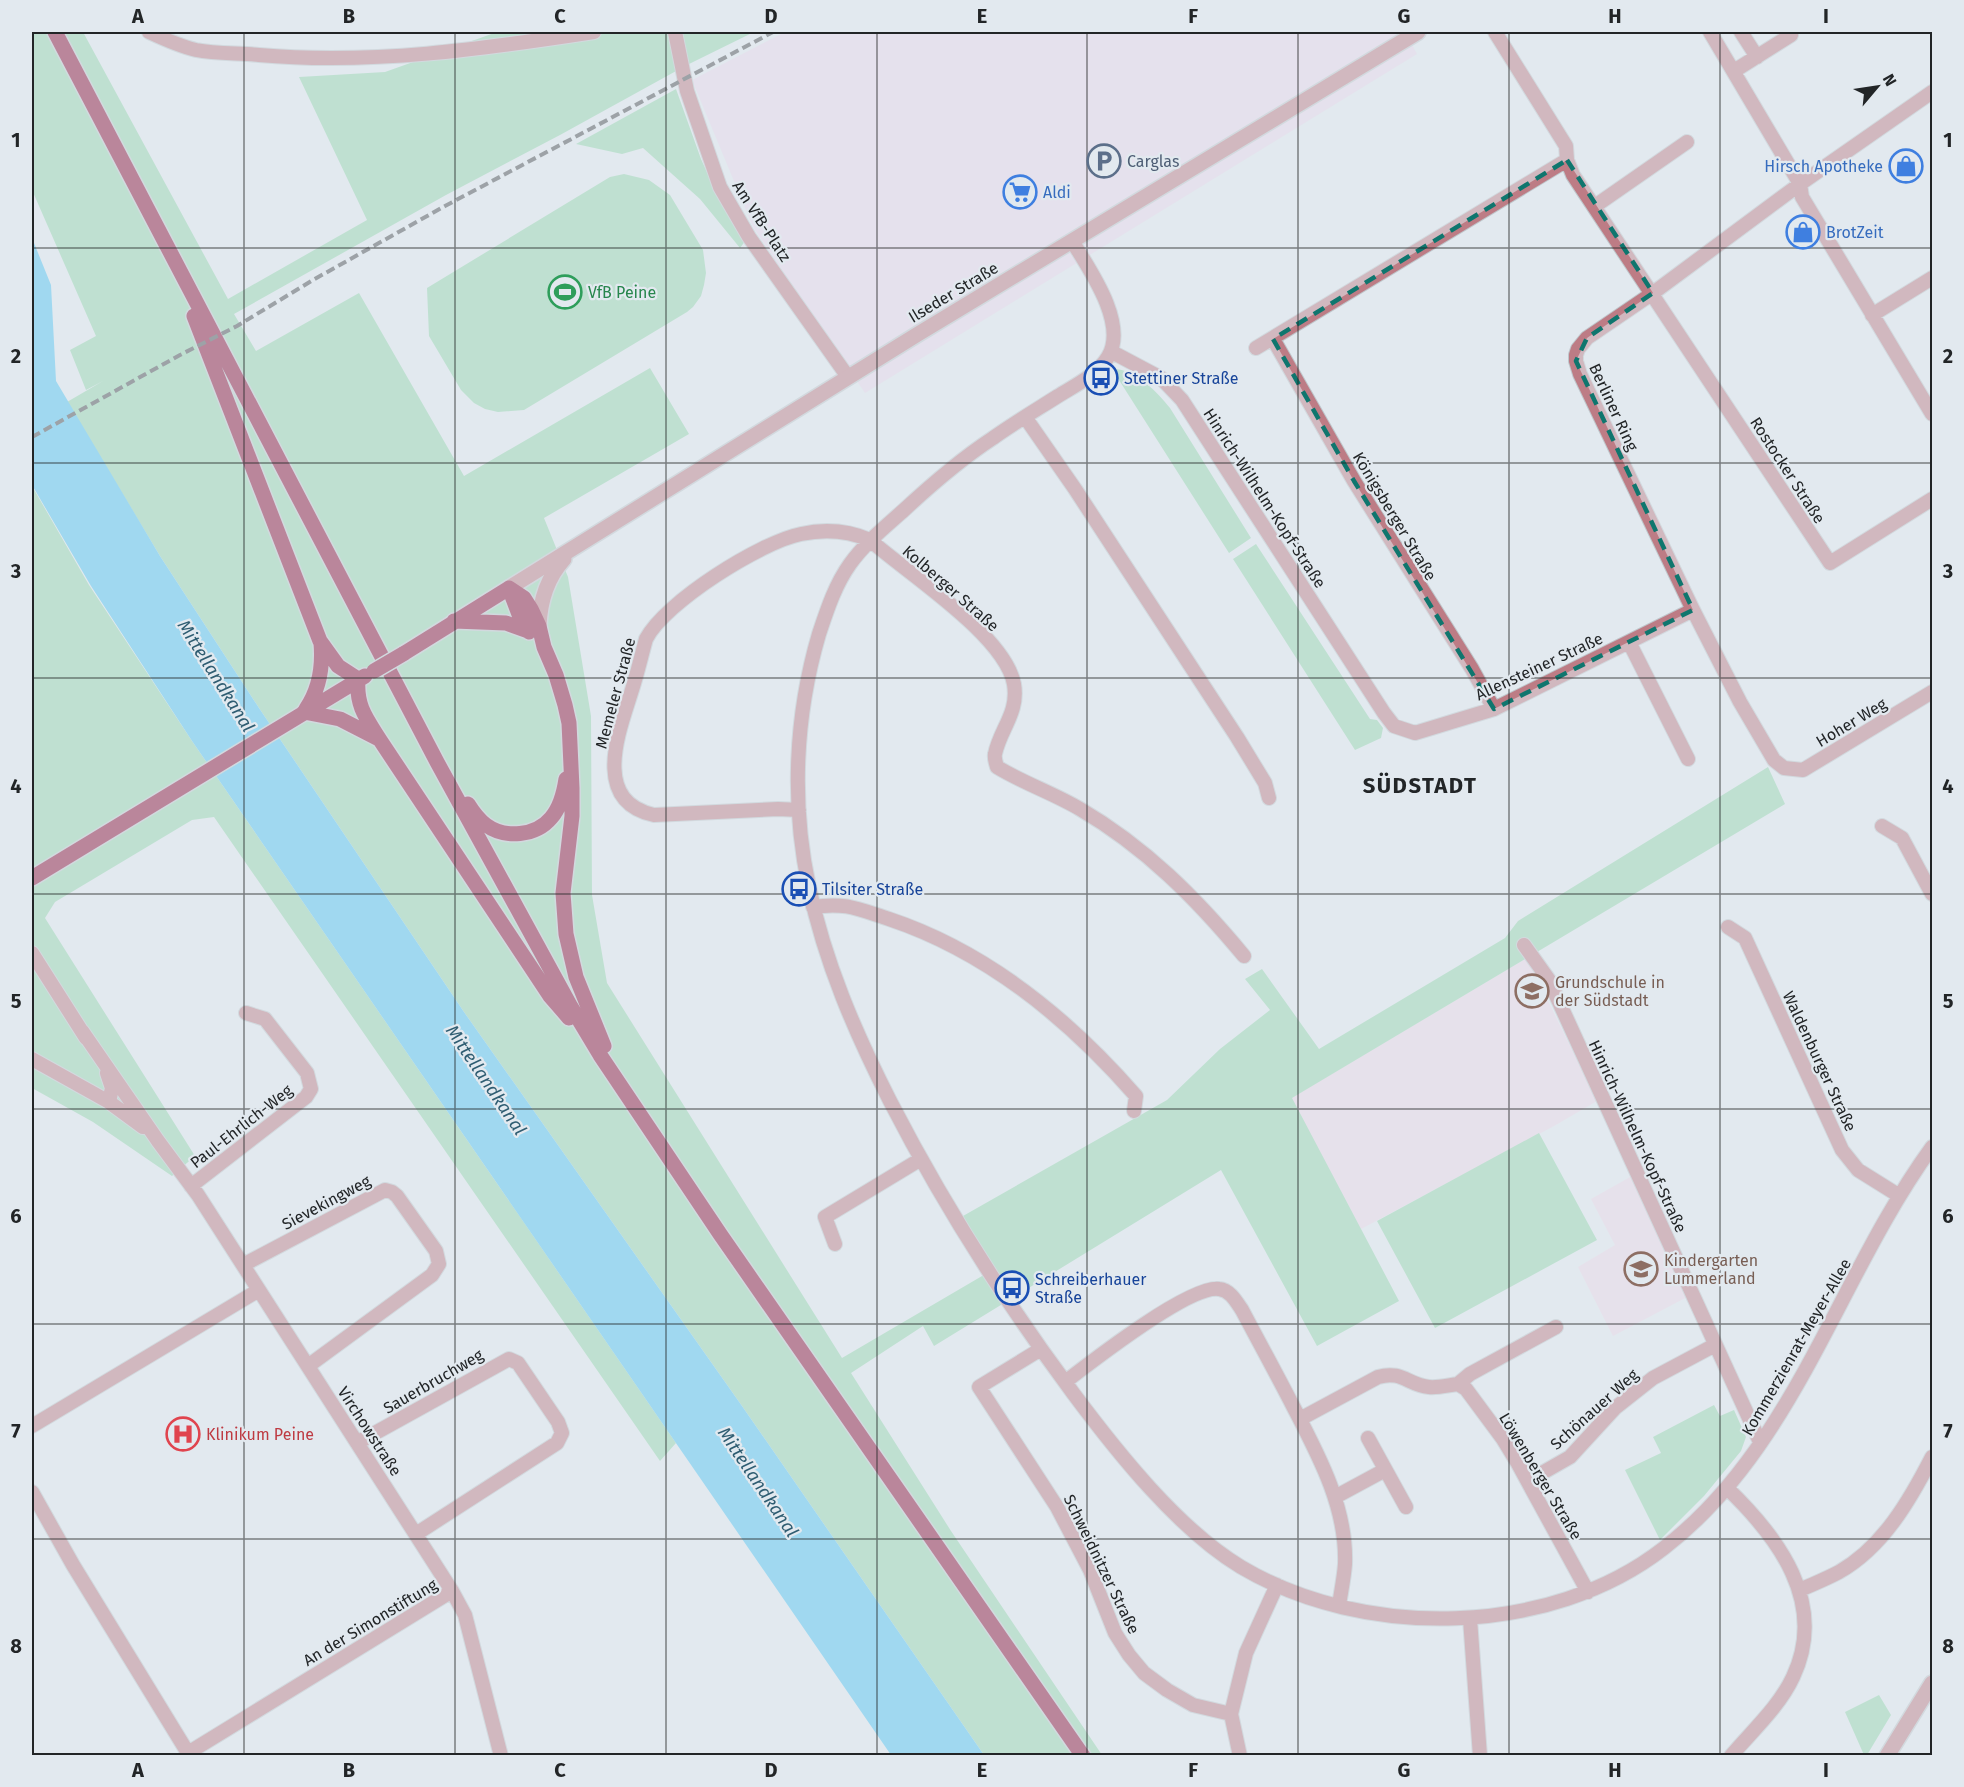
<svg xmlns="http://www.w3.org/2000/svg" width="1964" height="1787" viewBox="0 0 1964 1787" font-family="'Fira Sans',sans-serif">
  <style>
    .commercial { fill: #e8d8ea }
    .education { fill: #ecd7e6 }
    .green { fill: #95d6ae }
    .water { fill: #51c4f2 }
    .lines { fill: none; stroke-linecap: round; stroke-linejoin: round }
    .minor-casing { stroke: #bfc6cb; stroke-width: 16 }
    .tertiary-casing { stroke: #bfc6cb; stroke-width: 18 }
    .primary-casing { stroke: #bfc6cb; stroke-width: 18 }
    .minor { stroke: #bd7c85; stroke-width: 14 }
    .tertiary { stroke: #bd7c85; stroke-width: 15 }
    .primary { stroke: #890e37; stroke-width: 15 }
    .rail { stroke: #494d50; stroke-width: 4; stroke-dasharray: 9 4.5; stroke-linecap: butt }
    .primary-bridge-casing { stroke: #bfc6cb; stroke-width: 18; stroke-linecap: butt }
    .primary-bridge { stroke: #890e37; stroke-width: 15 }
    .marked { fill: none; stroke: #0f766e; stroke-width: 4.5; stroke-dasharray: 12 8; stroke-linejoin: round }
    .grid { fill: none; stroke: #222527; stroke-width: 1.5; stroke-opacity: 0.55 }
    .labels { text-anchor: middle; stroke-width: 4.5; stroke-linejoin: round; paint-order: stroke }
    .service-label { font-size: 16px; fill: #4e5e75; stroke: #e2e9ef; text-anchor: start }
    .shop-label { font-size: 16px; fill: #366cbe; stroke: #e2e9ef; text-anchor: start }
    .street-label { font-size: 16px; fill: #222527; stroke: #e2e9ef }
    .leisure-label { font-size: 16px; fill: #27864d; stroke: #e2e9ef; text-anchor: start }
    .transit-label { font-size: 16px; fill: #164399; stroke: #e2e9ef; text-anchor: start }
    .education-label { font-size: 16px; fill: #785e54; stroke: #e2e9ef; text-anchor: start }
    .health-label { font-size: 16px; fill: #be3a42; stroke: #e2e9ef; text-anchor: start }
    .water-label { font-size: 18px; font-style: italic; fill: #2f5d72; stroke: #e2e9ef }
    .district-label { font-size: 22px; font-weight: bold; letter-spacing: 1.5px; fill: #222527; stroke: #e2e9ef }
    .neatline { fill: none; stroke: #222527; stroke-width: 2 }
    .grid-label { font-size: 20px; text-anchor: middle; font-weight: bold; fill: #222527 }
  </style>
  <rect width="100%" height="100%" fill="#e2e9ef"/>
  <path class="commercial" d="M 785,32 L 1405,32 L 1417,54 L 865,393 L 753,227 L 692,80 Z"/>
  <path class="education" d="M 1527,958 L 1597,1101 L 1554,1126 L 1361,1229 L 1291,1098 Z
    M 1632,1176 L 1687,1297 L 1613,1336 L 1578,1267 L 1615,1245 L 1591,1199 Z"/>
  <path class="green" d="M 32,32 L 83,32 L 228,299 L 367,220 L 299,77 L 385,72 L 497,32 L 754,32 L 687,65 L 560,135 L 446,195 L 234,314 L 256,351 L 359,293 L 464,476 L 650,368 L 689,434 L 544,518 L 568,577 L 591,716 L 592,895 L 607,983 L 842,1358 L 994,1269 L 963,1216 L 1167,1100 L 1220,1049 L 1270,1010 L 1245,979 L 1262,969 L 1319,1049 L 1505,938 L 1518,921 L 1768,767 L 1785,804 L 1292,1098 L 1399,1301 L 1317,1346 L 1221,1170 L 934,1346 L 923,1326 L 851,1373 L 951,1531 L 1102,1755 L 984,1755 L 742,1406 L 464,1012 L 259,708 L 160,556 L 67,402 L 103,381 L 86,390 L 70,350 L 96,336 L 32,190 Z
    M 676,89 L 701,159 L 715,190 L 746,240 L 740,248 L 700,199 L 643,148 L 622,154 L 576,144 Z
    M 624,174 L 649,180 L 670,195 L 703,250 L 706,273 L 704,285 L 701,296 L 693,307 L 687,312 L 524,410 L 498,412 L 485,409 L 474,403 L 461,390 L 429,336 L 427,288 L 610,177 Z
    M 1112,369 C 1135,368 1157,392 1170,408 L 1251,538 L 1229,553 Z
    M 32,486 L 89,585 L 192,741 L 676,1443 L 660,1461 L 214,817 L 192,820 L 55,902 L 45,918 L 195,1156 L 172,1176 L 93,1122 L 32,1088 Z
    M 1256,544 L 1370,719 L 1377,720 L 1383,728 L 1381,738 L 1355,750 L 1233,559 Z
    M 1539,1133 L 1597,1240 L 1435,1328 L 1377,1221 Z
    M 1714,1405 L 1720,1416 L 1734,1410 L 1746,1437 L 1741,1451 L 1704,1496 L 1660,1540 L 1625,1470 L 1661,1453 L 1653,1437 Z
    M 1879,1695 L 1891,1715 L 1867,1755 L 1864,1755 L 1845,1712 Z"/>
  <path class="water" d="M 32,238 L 51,285 L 56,381 L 160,556 L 259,708 L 464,1012 L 742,1406 L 984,1755 L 891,1755 L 192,741 L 91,586 L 32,485 Z"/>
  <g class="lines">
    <g class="minor-casing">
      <path id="minor" d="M 149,32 C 164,39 179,46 196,50 C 216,54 239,53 259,55 C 372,65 483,49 594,32
        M 675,32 L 687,91 L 720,187 L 749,237 L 848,377
        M 1495,32 L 1566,146 L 1567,160 L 1573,175 L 1830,563 L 1932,499
        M 1710,32 L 1800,184 L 1802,197 L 1932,414
        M 1741,32 L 1757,57
        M 1734,71 L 1791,35
        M 1932,92 L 1800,184 L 1653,293 L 1587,338 L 1578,349 L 1576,355 L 1576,361 L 1580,374 L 1693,610 L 1740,702 L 1774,760 L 1784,768 L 1803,770 L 1932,692
        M 1595,206 L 1687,142
        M 1072,241 C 1090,270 1128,324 1108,357 C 1097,375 1074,386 1058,396 C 1036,410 1014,423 993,438 C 961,459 932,484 904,510 C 885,527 865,543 850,564 C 835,585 827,610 819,634 C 795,716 791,803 809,887 C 825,963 855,1032 890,1101 C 943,1204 1004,1300 1073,1393 C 1117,1452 1178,1529 1241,1567 C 1364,1640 1550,1637 1664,1548 C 1795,1447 1838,1276 1932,1147
        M 1872,315 L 1932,278
        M 1273,339 L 1354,481 L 1472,669 L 1494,709
        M 1256,348 L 1567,160
        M 1112,352 L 1161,378 L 1182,400 L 1384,713 L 1394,726 L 1415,733 L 1494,709 L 1693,610
        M 1025,417 L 1075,489 L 1237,737 L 1265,783 L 1269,798
        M 1629,642 L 1688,759
        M 799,810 L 778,809 L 654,815 C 592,801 618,734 631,693 C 637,675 641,657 646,639 C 665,602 761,542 801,534 C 824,529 849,531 870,540 C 907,573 1005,635 1014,684 C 1019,713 1000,729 995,754 C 994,758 996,763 997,767 C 1023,783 1053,793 1080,809 C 1145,847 1196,898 1244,956
        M 1882,826 L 1902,838 L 1932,894
        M 813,907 C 846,902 858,909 889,919 C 988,952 1068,1018 1136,1096 L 1134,1111
        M 1728,927 L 1745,938 L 1842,1150 L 1858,1170 L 1898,1195
        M 1524,945 L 1549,980 L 1760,1442
        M 32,953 L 86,1038
        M 82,1031 L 158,1141 L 198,1195 L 452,1591 L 465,1615 L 501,1756
        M 32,1059 L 109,1102 L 143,1127
        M 107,1073 L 112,1088 L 109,1102
        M 191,1186 L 306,1097 L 311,1089 L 307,1073 L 265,1019 L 246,1013
        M 835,1244 L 825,1217 L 921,1159
        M 243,1265 L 385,1190 L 392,1192 L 397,1196 L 436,1251 L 439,1264 L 432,1275 L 308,1366
        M 1041,1349 L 979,1387 L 1057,1507 L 1090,1570 L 1115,1633 L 1129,1655 L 1144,1673 L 1167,1690 L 1193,1705 L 1231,1714
        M 1065,1382 C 1091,1362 1190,1285 1219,1289 C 1230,1290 1236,1301 1242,1310 C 1259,1342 1277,1375 1294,1408 C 1319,1456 1347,1508 1345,1564 C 1344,1578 1341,1592 1339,1605
        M 1458,1384 L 1470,1374 L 1556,1327
        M 1300,1419 L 1378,1377 C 1402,1370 1408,1385 1429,1387 C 1438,1388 1449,1385 1458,1384 L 1466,1389 L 1503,1439 L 1517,1462 L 1588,1592
        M 32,1426 L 259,1290
        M 1368,1438 L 1406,1507
        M 357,1443 L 509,1359 L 518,1363 L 558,1422 L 562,1433 L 557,1443 L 416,1534
        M 1528,1481 L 1570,1457 L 1615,1408 L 1653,1378 L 1715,1345
        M 1727,1488 C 1778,1537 1828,1603 1793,1677 C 1779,1707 1752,1731 1731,1756
        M 32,1492 L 73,1565 L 188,1753 L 452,1591
        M 1335,1497 L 1385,1470
        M 1800,1590 C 1813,1584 1826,1579 1839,1572 C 1883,1547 1910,1500 1932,1457
        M 1470,1619 L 1480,1756
        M 1240,1756 L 1231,1714 L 1246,1653 L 1277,1585"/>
    </g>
    <g class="tertiary-casing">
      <path id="tertiary" d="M 509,588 L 918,334 L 1418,32
        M 539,626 C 540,601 547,578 564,559
        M 1887,1756 L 1932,1683"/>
    </g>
    <g class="primary-casing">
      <path id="primary" d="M 55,32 L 437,762 L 570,1005 L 600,1055 L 720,1234 L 1083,1756
        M 194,316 L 320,641 L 338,666 L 358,679
        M 509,588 L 524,598 L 531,609 L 539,626 L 544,647 L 556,675 L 565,705 L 569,723 L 572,788 L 572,816 L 563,893 L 566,934 L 576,977 L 604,1046
        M 509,588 L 520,617 L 529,632
        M 454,621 L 506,623 L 528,631
        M 403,654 L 509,588
        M 358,679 C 356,706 366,718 380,740 L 550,996 L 569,1018
        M 306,709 C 319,690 323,666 321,643
        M 304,712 L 340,719 L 377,738
        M 468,804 C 473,812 479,820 486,825 C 505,839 536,836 551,818 C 560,808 564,792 566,779
        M 32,878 L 365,676"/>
    </g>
    <use href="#minor" class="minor"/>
    <use href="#tertiary" class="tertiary"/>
    <use href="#primary" class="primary"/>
    <path class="rail" d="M 32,437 L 180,355 L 237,326 L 313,280 L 445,206 L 773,32"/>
    <g class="primary-bridge-casing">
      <path id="primary-bridge" d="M 374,671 L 403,654"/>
    </g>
    <use href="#primary-bridge" class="primary-bridge"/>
  </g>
  <path d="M0 0H1964V1787H0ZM 1567,160 L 1653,293 L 1587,338 L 1576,361 L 1693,610 L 1494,709 L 1354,481 L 1273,339 Z" fill="#e2e9ef" fill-opacity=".55" fill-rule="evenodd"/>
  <path class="marked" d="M 1567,160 L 1653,293 L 1587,338 L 1576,361 L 1693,610 L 1494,709 L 1354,481 L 1273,339 Z"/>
  <path class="grid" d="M 244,32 L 244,1756M 455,32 L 455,1756M 666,32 L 666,1756M 877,32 L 877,1756M 1087,32 L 1087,1756M 1298,32 L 1298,1756M 1509,32 L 1509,1756M 1720,32 L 1720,1756M 32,248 L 1932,248M 32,463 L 1932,463M 32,678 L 1932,678M 32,894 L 1932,894M 32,1109 L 1932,1109M 32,1324 L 1932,1324M 32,1539 L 1932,1539"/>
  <defs>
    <g id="parking-ring" transform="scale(1.725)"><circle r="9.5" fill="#e2e9ef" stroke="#5c6f8a" stroke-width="1.5"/><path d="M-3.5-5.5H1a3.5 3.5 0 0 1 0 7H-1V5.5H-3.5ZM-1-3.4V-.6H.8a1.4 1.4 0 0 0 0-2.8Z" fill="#5c6f8a"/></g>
    <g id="shop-ring" transform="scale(1.725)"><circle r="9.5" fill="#e2e9ef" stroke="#3f7fe0" stroke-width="1.5"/><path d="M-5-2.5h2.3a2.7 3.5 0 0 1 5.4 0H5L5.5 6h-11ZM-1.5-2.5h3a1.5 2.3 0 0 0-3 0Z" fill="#3f7fe0"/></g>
    <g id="supermarket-ring" transform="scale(1.725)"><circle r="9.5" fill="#e2e9ef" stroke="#3f7fe0" stroke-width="1.5"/><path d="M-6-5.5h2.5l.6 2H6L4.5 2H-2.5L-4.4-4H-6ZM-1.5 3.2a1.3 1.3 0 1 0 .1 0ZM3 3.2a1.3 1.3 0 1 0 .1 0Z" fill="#3f7fe0"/></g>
    <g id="stadium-ring" transform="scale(1.725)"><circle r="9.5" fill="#e2e9ef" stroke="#2e9e5b" stroke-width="1.5"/><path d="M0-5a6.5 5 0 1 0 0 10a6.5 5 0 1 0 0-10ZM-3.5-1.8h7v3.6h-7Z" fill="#2e9e5b"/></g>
    <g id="bus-ring" transform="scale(1.725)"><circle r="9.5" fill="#e2e9ef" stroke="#1a4fb4" stroke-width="1.5"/><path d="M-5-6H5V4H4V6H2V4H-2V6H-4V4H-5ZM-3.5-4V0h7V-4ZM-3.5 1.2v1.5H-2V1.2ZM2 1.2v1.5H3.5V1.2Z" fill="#1a4fb4"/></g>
    <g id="school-ring" transform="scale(1.725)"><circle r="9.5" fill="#e2e9ef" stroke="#8d6e63" stroke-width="1.5"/><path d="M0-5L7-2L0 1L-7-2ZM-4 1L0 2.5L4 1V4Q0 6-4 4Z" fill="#8d6e63"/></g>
    <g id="hospital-ring" transform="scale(1.725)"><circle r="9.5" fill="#e2e9ef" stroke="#e0444e" stroke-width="1.5"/><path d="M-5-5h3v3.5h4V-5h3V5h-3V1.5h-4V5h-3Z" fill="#e0444e"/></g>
  </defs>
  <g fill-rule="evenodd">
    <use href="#parking-ring" x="1104" y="161"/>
    <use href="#shop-ring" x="1906" y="166"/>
    <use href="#supermarket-ring" x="1020" y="192"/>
    <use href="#shop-ring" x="1803" y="232"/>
    <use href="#stadium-ring" x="565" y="292"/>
    <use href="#bus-ring" x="1101" y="378"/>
    <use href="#bus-ring" x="799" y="889"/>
    <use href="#school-ring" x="1532" y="991"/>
    <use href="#school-ring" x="1641" y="1269"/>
    <use href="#bus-ring" x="1012" y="1288"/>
    <use href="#hospital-ring" x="183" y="1434"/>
  </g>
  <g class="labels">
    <g class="service-label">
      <text x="1127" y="167">Carglas</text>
    </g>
    <g class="shop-label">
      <text x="1883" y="172" text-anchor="end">Hirsch Apotheke</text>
      <text x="1043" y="198">Aldi</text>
      <text x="1826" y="238">BrotZeit</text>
    </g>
    <g class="street-label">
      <text transform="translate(762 221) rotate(57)" y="6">Am VfB-Platz</text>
      <text transform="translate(953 292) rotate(-31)" y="6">Ilseder Straße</text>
      <text transform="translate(1614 407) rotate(65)" y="6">Berliner Ring</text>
      <text transform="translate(1788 470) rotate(57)" y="6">Rostocker Straße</text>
      <text transform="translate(1265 498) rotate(57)" y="6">Hinrich-Wilhelm-Kopf-Straße</text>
      <text transform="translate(1395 516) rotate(59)" y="6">Königsberger Straße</text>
      <text transform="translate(951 588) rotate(41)" y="6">Kolberger Straße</text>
      <text transform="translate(1539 666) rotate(-25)" y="6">Allensteiner Straße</text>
      <text transform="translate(615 693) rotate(-75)" y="6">Memeler Straße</text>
      <text transform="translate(1851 722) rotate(-31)" y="6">Hoher Weg</text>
      <text transform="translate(1820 1061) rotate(65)" y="6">Waldenburger Straße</text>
      <text transform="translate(241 1126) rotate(-38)" y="6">Paul-Ehrlich-Weg</text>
      <text transform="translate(1638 1136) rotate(65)" y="6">Hinrich-Wilhelm-Kopf-Straße</text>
      <text transform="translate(326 1202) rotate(-28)" y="6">Sievekingweg</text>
      <text transform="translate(1796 1347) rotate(-60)" y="6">Kommerzienrat-Meyer-Allee</text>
      <text transform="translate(433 1381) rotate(-30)" y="6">Sauerbruchweg</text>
      <text transform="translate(1594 1409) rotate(-42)" y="6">Schönauer Weg</text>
      <text transform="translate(370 1431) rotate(57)" y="6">Virchowstraße</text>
      <text transform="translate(1541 1476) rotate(59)" y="6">Löwenberger Straße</text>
      <text transform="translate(1102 1564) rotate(64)" y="6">Schweidnitzer Straße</text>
      <text transform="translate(370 1622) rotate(-31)" y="6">An der Simonstiftung</text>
    </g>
    <g class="leisure-label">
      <text x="588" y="298">VfB Peine</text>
    </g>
    <g class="transit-label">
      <text x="1124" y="384">Stettiner Straße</text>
      <text x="822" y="895">Tilsiter Straße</text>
      <text x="1035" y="1285">Schreiberhauer<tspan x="1035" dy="18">Straße</tspan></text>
    </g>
    <g class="education-label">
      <text x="1555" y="988">Grundschule in<tspan x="1555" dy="18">der Südstadt</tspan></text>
      <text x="1664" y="1266">Kindergarten<tspan x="1664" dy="18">Lummerland</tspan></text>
    </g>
    <g class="health-label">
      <text x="206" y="1440">Klinikum Peine</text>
    </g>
    <g class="water-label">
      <text transform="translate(216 676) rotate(58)" y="6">Mittellandkanal</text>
      <text transform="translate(486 1080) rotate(56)" y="6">Mittellandkanal</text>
      <text transform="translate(758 1482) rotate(56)" y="6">Mittellandkanal</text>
    </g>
    <g class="district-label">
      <text x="1420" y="793">SÜDSTADT</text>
    </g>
  </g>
  <rect width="1964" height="1787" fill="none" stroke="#e2e9ef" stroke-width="66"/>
  <g transform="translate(1877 87) rotate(61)" stroke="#e2e9ef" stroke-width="4.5" paint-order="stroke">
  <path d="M0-4.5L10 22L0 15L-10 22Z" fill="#222527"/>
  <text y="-9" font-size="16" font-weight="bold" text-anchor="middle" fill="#222527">N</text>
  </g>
  <rect x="33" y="33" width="1898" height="1721" class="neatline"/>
  <g class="grid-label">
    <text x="138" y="23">A</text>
    <text x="349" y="23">B</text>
    <text x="560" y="23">C</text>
    <text x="771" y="23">D</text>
    <text x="982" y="23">E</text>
    <text x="1193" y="23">F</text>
    <text x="1404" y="23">G</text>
    <text x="1615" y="23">H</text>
    <text x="1826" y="23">I</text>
    <text x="16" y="147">1</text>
    <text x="1948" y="147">1</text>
    <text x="16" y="363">2</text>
    <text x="1948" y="363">2</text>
    <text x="16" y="578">3</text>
    <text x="1948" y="578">3</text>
    <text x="16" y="793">4</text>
    <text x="1948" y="793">4</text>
    <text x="16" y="1008">5</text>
    <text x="1948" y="1008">5</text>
    <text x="16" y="1223">6</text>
    <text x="1948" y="1223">6</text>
    <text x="16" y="1438">7</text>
    <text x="1948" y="1438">7</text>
    <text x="16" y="1653">8</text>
    <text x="1948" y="1653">8</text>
    <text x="138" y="1777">A</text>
    <text x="349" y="1777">B</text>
    <text x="560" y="1777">C</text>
    <text x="771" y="1777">D</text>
    <text x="982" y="1777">E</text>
    <text x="1193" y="1777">F</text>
    <text x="1404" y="1777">G</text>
    <text x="1615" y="1777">H</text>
    <text x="1826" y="1777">I</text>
  </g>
</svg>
